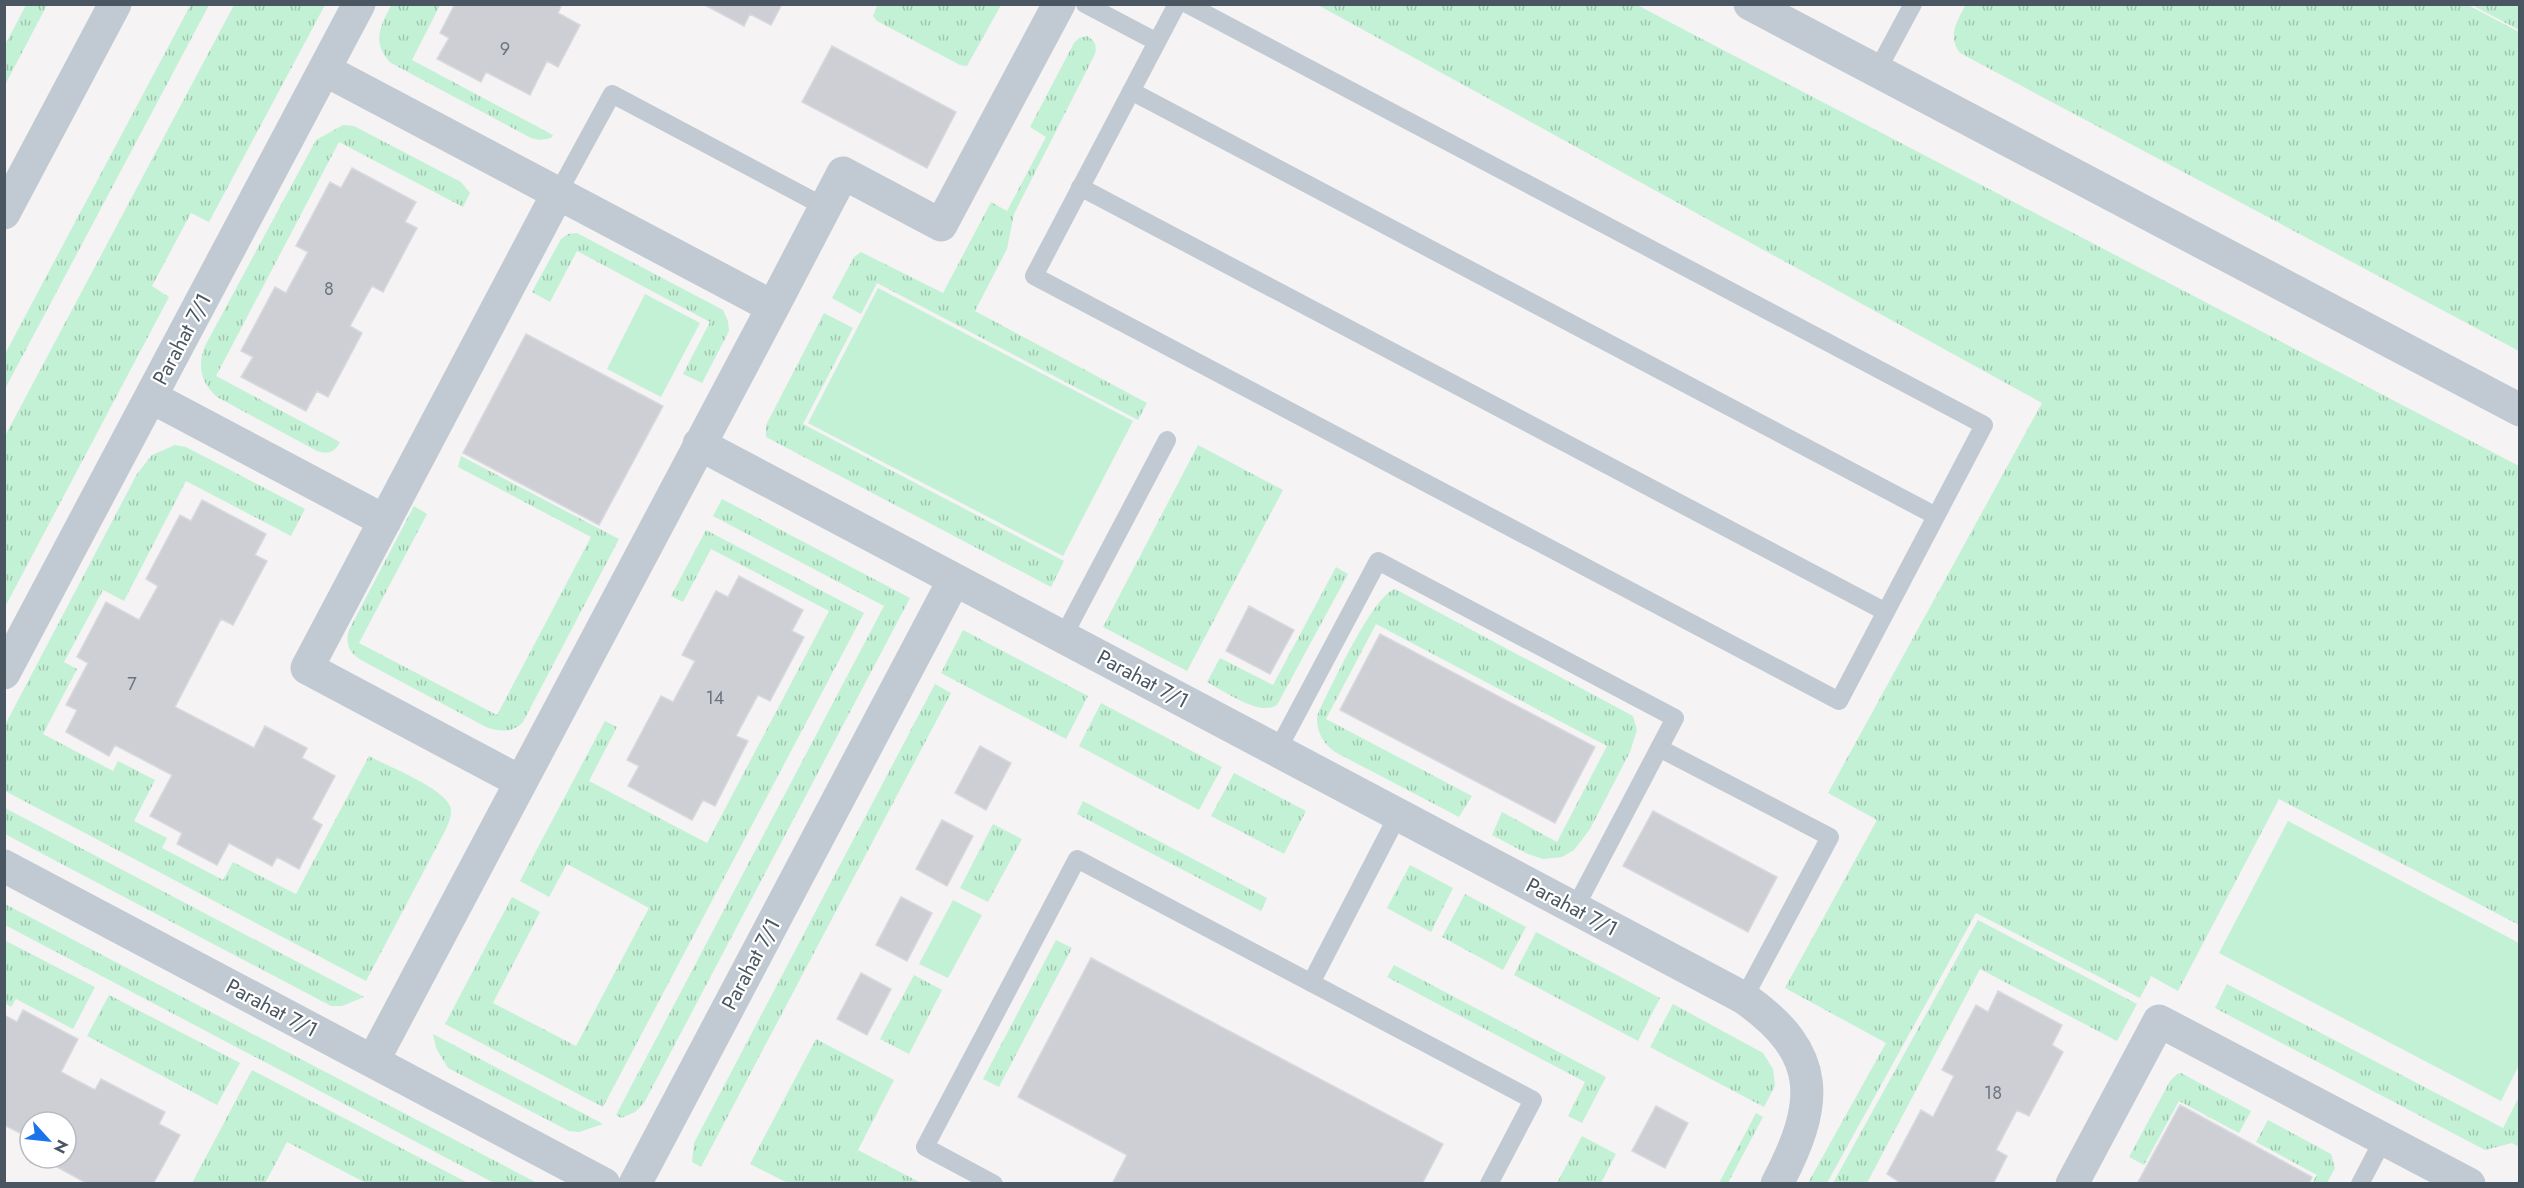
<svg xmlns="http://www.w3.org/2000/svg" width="2524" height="1188" viewBox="0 0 2524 1188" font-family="Jost,sans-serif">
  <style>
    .grass { fill: url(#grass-tufts) }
    .green { fill: #c3f1d5 }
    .building { fill: #cdcfd5; stroke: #d7d9de; stroke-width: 1.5 }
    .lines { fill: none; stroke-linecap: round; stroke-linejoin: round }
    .service { stroke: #c1cad2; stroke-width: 18 }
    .minor { stroke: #c1cad2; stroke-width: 33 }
    .tertiary { stroke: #c1cad2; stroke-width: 33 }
    .labels { text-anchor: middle; stroke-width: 4.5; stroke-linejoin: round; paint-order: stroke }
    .number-label { font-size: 18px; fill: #6b747e }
    .street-label { font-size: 21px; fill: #4a5661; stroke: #fff }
  </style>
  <defs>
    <pattern id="grass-tufts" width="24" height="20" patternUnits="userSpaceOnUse" patternTransform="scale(1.5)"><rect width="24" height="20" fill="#c3f1d5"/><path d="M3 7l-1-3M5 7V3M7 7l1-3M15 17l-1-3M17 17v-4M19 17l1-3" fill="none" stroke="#a0c6b0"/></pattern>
  </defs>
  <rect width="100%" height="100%" fill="#f5f3f3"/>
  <path class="grass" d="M 191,4 L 209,5 L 5,389 L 5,354 Z
    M 392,4 L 440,5 L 412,60 L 553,135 L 551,138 L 540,140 L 531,138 L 391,63 C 371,43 380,26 392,4 Z
    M 878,4 L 1001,4 L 1001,5 L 967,66 L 960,65 L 877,21 L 873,16 Z
    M 1966,4 L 2468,5 L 2519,32 L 2519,351 L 1960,53 C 1947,35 1957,22 1966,4 Z
    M 26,5 L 47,5 L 5,85 L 5,45 Z
    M 234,5 L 325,5 L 209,222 L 191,213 L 152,286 L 169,297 L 5,607 L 5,436 Z
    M 1318,5 L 1637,5 L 2519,466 L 2519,925 L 2279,799 L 2178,991 L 2151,976 L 2140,998 L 1976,913 L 1827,1183 L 1808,1183 L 1886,1043 L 1785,988 L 1877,820 L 1828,793 L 2042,403 Z
    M 2472,5 L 2519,5 L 2519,30 Z
    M 1087,36 C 1095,41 1097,45 1095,54 L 1014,214 L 1007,249 L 975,311 L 1147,403 L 1138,420 L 877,283 L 861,314 L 832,298 L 854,257 L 861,252 L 943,293 L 991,202 L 1007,211 L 1046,137 L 1030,127 L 1074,43 L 1079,38 Z
    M 343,125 L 354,126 L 461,182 L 470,193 L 463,207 L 339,142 L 216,376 L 340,442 C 335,452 328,455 317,451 L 217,397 C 201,383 197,366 205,346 L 316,140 Z
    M 577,233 L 723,310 L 728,321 L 729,331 L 702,383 L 683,374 L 710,322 L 577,251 L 550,302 L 532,292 L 561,239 L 568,234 Z
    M 824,313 L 853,328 L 803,424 L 1064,561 L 1051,587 L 766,437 L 766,425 Z
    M 175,445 L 186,447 L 305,509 L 291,536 L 186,481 L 124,601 L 103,590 L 64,662 L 77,669 L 43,734 L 113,771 L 118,761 L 155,780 L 134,821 L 167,838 L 162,848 L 223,880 L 233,862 L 296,894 L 369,756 C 387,766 442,787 450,806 C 453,813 449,822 446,829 L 366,981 L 5,791 L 5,725 L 137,474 L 152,455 Z
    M 1198,445 L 1283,490 L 1187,671 L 1103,627 Z
    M 461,456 L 619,539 L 523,722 C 513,733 498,732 486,727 L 361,660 C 349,652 345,644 349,630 L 414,506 L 427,514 L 359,643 L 497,715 L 591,537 L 458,467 Z
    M 722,499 L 910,598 L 644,1103 L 635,1112 L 621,1118 L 616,1115 L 884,606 L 713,516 Z
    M 706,530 L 864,613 L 603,1107 L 445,1024 L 512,897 L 540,912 L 493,1003 L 576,1046 L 649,908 L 567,864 L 549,897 L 520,881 L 605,721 L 617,727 L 589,781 L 707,843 L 829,611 L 711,549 L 683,602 L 671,596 Z
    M 1336,567 L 1348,574 L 1277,705 C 1260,717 1224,691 1207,682 L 1220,658 L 1273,685 Z
    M 1395,589 L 1633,716 L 1637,730 L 1630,752 L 1590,829 L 1574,850 L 1562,857 L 1543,859 L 1528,854 L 1492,835 L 1502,812 L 1557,842 L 1607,746 L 1376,624 L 1326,719 L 1472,796 L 1459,817 L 1335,752 C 1323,744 1314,728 1318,713 C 1331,688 1372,596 1395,589 Z
    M 963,630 L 1088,696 L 1066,739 L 941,673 Z
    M 935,684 L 951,693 L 701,1167 L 692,1162 L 694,1143 Z
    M 1101,703 L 1222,767 L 1199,810 L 1079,746 Z
    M 1234,773 L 1306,811 L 1284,854 L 1211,816 Z
    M 1083,801 L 1267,898 L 1261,911 L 1077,814 Z
    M 5,808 L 364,997 L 342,1006 L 331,1006 L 5,834 Z
    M 993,824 L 1022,839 L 988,902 L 960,888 Z
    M 1410,865 L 1453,888 L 1431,932 L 1387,908 Z
    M 1465,894 L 1526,927 L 1503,970 L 1442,937 Z
    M 4,904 L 5,904 L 537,1183 L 494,1183 L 5,925 Z
    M 1978,920 L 2137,1004 L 2117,1041 L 1980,969 L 1867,1183 L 1833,1183 Z
    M 1536,932 L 1660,998 L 1638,1041 L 1514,975 Z
    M 4,940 L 95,987 L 73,1029 L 16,999 L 11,1007 L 5,1003 Z
    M 1056,940 L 1072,948 L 999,1087 L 983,1079 Z
    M 1394,965 L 1606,1077 L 1582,1123 L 1568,1116 L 1585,1082 L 1387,977 Z
    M 914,975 L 942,990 L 909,1054 L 880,1039 Z
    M 2227,984 L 2503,1128 L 2519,1097 L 2519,1147 L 2512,1143 L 2485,1150 L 2215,1008 Z
    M 109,995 L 240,1063 L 217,1105 L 87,1036 Z
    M 1673,1004 L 1763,1053 L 1773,1069 L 1775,1086 L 1764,1107 L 1650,1047 Z
    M 433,1034 L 603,1124 L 579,1132 L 569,1131 L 448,1068 L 436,1048 Z
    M 816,1039 L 894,1080 L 858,1150 L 921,1183 L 788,1183 L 750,1164 Z
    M 252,1070 L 468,1183 L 366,1183 L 287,1142 L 265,1183 L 192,1183 Z
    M 2181,1073 L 2251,1111 L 2239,1133 L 2179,1101 L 2144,1165 L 2129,1157 L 2170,1081 L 2177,1074 Z
    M 1756,1113 L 1763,1117 L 1728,1183 L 1719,1183 Z
    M 2268,1120 L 2331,1154 L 2335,1168 L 2327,1183 L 2312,1183 L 2317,1175 L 2256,1142 Z
    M 1582,1136 L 1616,1154 L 1601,1183 L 1557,1183 Z"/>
  <path class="green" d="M 878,288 L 1133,421 L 1063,556 L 808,423 Z
    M 645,294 L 700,323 L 661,397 L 607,369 Z
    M 2288,821 L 2519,943 L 2519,1065 L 2501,1101 L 2219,953 Z
    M 953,900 L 982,915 L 948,978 L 919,964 Z"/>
  <path class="building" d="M 455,4 L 562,4 L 558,13 L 580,25 L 558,67 L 547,61 L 530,95 L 486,72 L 481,82 L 437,59 L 449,38 L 440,33 Z
    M 703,4 L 782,4 L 771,25 L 750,14 L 744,26 Z
    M 832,46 L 956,112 L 927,168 L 802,102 Z
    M 352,168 L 416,202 L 405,222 L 417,228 L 383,292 L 372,286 L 350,326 L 362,333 L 328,397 L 317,391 L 306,411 L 241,377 L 253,357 L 241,351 L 275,287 L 286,293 L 308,252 L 296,246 L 330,182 L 341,188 Z
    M 526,334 L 663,406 L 599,525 L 463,453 Z
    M 202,500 L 266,534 L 255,555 L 267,561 L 233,625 L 221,619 L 175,707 L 254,748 L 265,726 L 307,748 L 302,758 L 335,776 L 312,819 L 322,825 L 299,869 L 277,857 L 272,866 L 229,843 L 217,865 L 177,844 L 182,833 L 150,816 L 172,775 L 115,745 L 109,756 L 66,732 L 77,710 L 66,705 L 88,663 L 77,657 L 106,602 L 139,620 L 158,586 L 146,579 L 180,515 L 191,521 Z
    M 739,576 L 803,610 L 792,631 L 804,637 L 770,701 L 758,695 L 736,736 L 748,741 L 715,806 L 703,800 L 692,820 L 628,786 L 639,766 L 627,760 L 661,696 L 673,702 L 695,661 L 682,655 L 716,591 L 728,597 Z
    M 1249,606 L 1294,630 L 1270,674 L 1226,651 Z
    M 1380,634 L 1595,747 L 1555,823 L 1340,710 Z
    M 980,746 L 1011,763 L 986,810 L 955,793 Z
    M 1653,811 L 1777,877 L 1748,932 L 1623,866 Z
    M 942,820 L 973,836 L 947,886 L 916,869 Z
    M 901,897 L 932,913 L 907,961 L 876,945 Z
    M 1091,958 L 1443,1144 L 1422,1184 L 1112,1184 L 1127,1155 L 1018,1097 Z
    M 861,973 L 891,989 L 867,1035 L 837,1019 Z
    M 1998,991 L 2062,1025 L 2052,1045 L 2063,1052 L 2029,1116 L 2017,1110 L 1996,1150 L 2007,1156 L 1993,1184 L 1897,1184 L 1898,1181 L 1887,1174 L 1921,1110 L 1933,1117 L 1954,1076 L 1942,1070 L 1976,1005 L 1988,1012 Z
    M 23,1010 L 78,1039 L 61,1072 L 95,1090 L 101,1079 L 165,1112 L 159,1124 L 180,1135 L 153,1184 L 88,1184 L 55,1166 L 59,1158 L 66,1158 L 66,1122 L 30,1122 L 30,1138 L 4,1125 L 4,1015 L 17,1022 Z
    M 2180,1105 L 2312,1177 L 2309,1184 L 2137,1184 Z
    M 1656,1106 L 1688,1123 L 1665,1168 L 1632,1151 Z"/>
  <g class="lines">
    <path class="service" d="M 1085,4 L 1157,42
      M 1177,4 L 1034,276 L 1839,701 L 1984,425 L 1187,4
      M 1877,71 L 1913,4
      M 1131,91 L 1936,516
      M 1080,187 L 1886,612
      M 558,193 L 612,94 L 825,207
      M 1063,637 L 1167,440
      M 1659,748 L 1830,837 L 1744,998
      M 1277,751 L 1378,561 L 1675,718 L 1575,908
      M 1311,983 L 1398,815
      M 994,1184 L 925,1147 L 1077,859 L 1533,1100 L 1489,1184
      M 2360,1184 L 2384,1138"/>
    <path class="minor" d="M 1750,4 L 2520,410
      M 325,70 L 773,307 L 843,173 L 941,225 L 1059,4
      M 151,397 L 385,521
      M 699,444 L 1744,998 C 1824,1054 1819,1104 1777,1184
      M 4,673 L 359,4
      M 521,782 L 307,668 L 558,193
      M 4,866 L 604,1184
      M 373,1061 L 773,307
      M 635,1184 L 954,580
      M 2072,1184 L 2159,1021 L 2469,1184"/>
    <path class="tertiary" d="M 4,213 L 115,4"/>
  </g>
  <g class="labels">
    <g class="number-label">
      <text x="505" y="55">9</text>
      <text x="329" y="295">8</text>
      <text x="132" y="690">7</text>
      <text x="715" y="704">14</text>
      <text x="1993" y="1099">18</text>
    </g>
    <g class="street-label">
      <text transform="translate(182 339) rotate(-62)" y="7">Parahat 7/1</text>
      <text transform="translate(1143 679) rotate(28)" y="7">Parahat 7/1</text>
      <text transform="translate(1572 907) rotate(28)" y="7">Parahat 7/1</text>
      <text transform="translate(751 964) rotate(-62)" y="7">Parahat 7/1</text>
      <text transform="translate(272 1008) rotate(28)" y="7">Parahat 7/1</text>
    </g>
  </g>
  <rect width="2524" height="1188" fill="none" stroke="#4a5661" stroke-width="12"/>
  <g transform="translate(48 1140) rotate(117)"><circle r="28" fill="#ffffff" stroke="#b7bbc0" stroke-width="1.5"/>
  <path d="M0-4.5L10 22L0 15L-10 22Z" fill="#1a73e8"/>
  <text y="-9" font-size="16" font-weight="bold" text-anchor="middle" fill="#4a5661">N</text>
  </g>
</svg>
